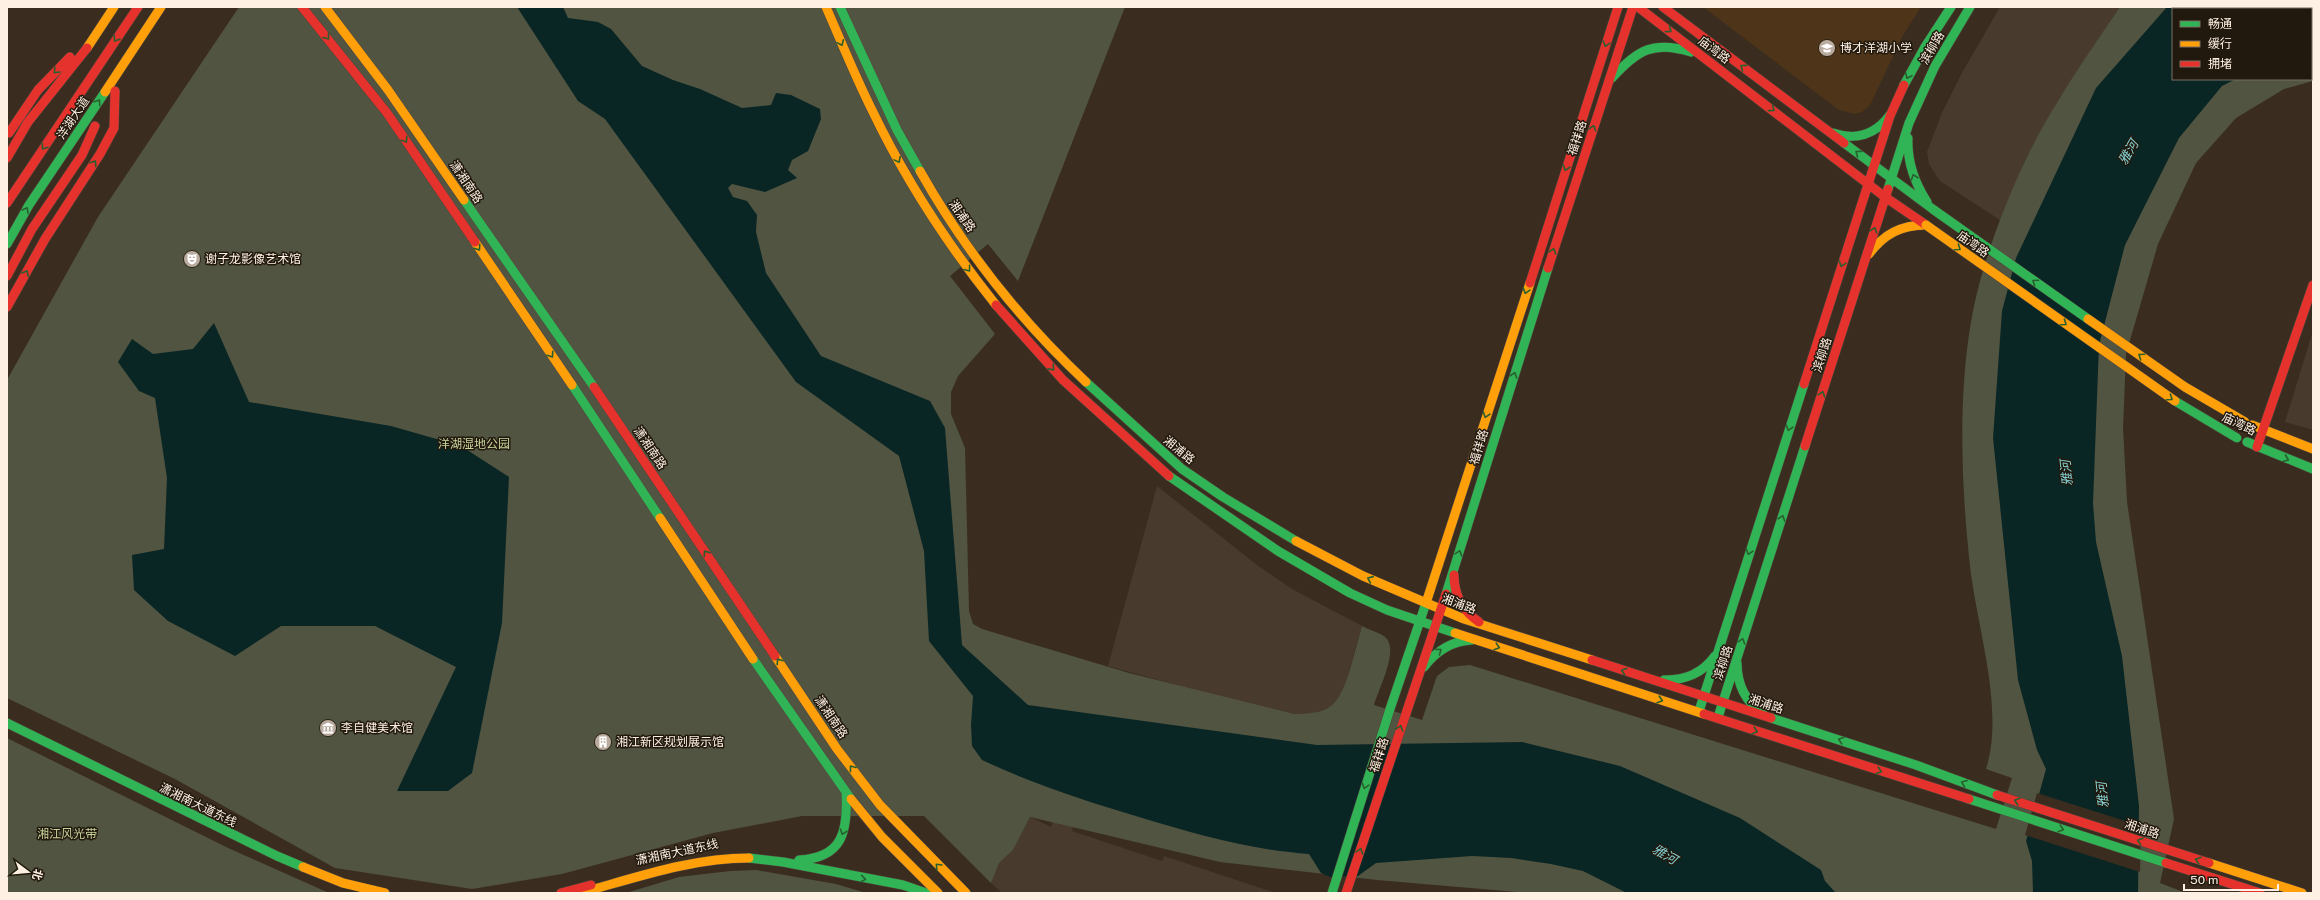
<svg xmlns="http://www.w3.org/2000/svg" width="2320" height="900" viewBox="0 0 2320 900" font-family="'Public Sans','Noto Sans SC',sans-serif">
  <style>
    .commercial { fill: #483b2d }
    .built { fill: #4e3519 }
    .green { fill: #515440; fill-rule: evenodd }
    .water { fill: #092625 }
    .pier { fill: #3a2d20 }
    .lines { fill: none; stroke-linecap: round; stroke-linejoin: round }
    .fast-casing { stroke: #53483e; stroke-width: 10 }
    .slow-casing { stroke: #53483e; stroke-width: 10 }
    .jam-casing { stroke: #53483e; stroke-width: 10 }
    .fast { stroke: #30b455; stroke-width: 9 }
    .slow { stroke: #ff9f0a; stroke-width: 9 }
    .jam { stroke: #e5322d; stroke-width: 9 }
    .fast-bridge-casing { stroke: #53483e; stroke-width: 10; stroke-linecap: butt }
    .slow-bridge-casing { stroke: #53483e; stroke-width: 10; stroke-linecap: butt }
    .fast-bridge { stroke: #30b455; stroke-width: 9 }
    .slow-bridge { stroke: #ff9f0a; stroke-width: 9 }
    .oneway { stroke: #285f2e }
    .labels { text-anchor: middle; stroke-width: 3; stroke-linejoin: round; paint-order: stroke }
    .poi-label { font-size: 12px; fill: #fef0e2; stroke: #22190e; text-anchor: start }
    .street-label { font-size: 12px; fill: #fef0e2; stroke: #22190e }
    .park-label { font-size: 12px; fill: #c8d49b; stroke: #22190e }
    .water-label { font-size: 13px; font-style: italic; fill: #85d3d5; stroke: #22190e }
  </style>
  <rect width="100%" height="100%" fill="#3a2d20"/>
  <path class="commercial" d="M 2000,7 L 2120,7 L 2059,99 L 2025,160 L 2000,220 L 1940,181 L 1929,164 L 1927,152 L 1942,113 L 1963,71 Z
    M 2313,331 L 2313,430 L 2285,422 Z
    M 1157,486 L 1257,565 L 1292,589 L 1362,626 L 1342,695 L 1330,707 L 1312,714 L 1294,714 L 1272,711 L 1108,666 Z
    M 1030,817 L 1051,827 L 1053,821 L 1073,827 L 1072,831 L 1162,861 L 1164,856 L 1276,893 L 1002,893 L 991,883 L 994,873 L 999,863 L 1013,850 Z"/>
  <path class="built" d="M 1703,7 L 1921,7 L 1903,35 L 1870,105 L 1862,112 L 1855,114 L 1839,110 Z"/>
  <path class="green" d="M 239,7 L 1125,7 L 1018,281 L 988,244 L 950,276 L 995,334 L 958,376 L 951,392 L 951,414 L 965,448 L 969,611 L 973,624 L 982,629 L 1129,673 L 1294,714 C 1333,714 1339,704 1350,669 C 1354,655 1358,641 1362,626 C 1369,630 1379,632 1385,637 C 1400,649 1378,690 1374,705 L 1422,720 L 1437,676 L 1449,667 L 1470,665 L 1996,829 L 2012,778 L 1986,769 C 2005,710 1977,628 1970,566 C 1960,475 1956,363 1982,274 C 1993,236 2008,197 2025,161 C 2051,107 2086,57 2120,7 L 2313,7 L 2313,81 L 2284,89 L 2236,118 L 2196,163 L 2158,244 L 2126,354 L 2123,428 L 2127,502 L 2174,819 L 2160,883 L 2186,893 L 1529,893 L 1377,880 L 1220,862 L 1030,817 L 1013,850 L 999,863 L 991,883 L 924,816 L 802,816 L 713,833 L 562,874 L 472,889 L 335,868 L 175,779 L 7,698 L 7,380 L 98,217 ZM 2173,9 L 2311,9 L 2311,79 L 2173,79 Z
    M 7,738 L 226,847 L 329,893 L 7,893 Z
    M 756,870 L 836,884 L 866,893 L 626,893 L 679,877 L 730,871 Z"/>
  <path class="water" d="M 517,7 L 563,7 L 568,18 L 598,22 L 611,29 L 642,66 L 673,80 L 700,89 L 742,108 L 771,105 L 776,93 L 791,95 L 820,109 L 821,119 L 808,151 L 792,160 L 788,170 L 797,178 L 765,192 L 732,184 L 728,188 L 733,197 L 747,201 L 757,215 L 756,232 L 766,273 L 821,356 L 930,401 L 945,428 L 962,645 L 1028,705 L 1317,745 L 1522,742 L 1620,766 L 1740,818 L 1821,870 L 1825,881 L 1835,892 L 1870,893 L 1627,893 L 1583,871 L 1551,864 L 1511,858 L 1472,856 L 1376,863 L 1358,876 L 1330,877 L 1321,873 L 1309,854 C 1251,850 1195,834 1139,817 C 1086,801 1033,784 982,760 L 972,746 L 971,725 L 973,696 L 929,641 L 924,551 L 899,456 L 796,382 L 605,119 L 578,101 Z
    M 2167,7 L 2313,7 L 2313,45 L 2311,46 L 2311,9 L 2173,9 L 2173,79 L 2236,79 L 2222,86 L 2179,138 L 2125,245 L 2099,345 L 2093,503 L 2096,542 L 2122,656 L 2139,806 L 2138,893 L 2033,893 L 2032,861 L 2026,841 L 2046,769 L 2037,750 L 2018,680 L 1993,438 L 2002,311 L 2016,258 L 2096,88 Z
    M 214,323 L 249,402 L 391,426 L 461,446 L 509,477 L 502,623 L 472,773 L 448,791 L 397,791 L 456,667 L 375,626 L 281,626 L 235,656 L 168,621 L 134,590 L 132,555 L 164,549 L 167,478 L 155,398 L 139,391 L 118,362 L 132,339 L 153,354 L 193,349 Z"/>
  <path class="pier" d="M 2037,793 L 2141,826 L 2140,872 L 2025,835 Z"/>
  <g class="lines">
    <g class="fast-casing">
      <path id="fast" d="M 840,7 L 897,130 L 920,171
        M 1612,78 C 1637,50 1654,40 1691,52
        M 1904,85 L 1925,47 L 1951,7
        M 1833,133 C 1856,141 1876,134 1890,115
        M 1908,138 C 1907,162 1914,182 1927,202
        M 1844,143 L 1934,210
        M 1888,189 L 1909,123 L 1935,66 L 1970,7
        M 464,200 L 594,387
        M 7,244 L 29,205 L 105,92
        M 1086,382 L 1182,469 L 1223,497 L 1296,541
        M 572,385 L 660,518
        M 2247,442 L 2313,469
        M 1169,476 L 1278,551 L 1350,593 L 1387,610 L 1455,633
        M 1446,594 L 1548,268
        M 753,659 L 851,799
        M 1737,663 C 1737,684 1746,702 1763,714
        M 1424,667 C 1436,651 1451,641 1472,640
        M 1664,680 C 1685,680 1702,674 1715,656
        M 1700,708 L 1804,384
        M 1719,714 L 1805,446
        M 1771,718 L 1916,765 L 1997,795
        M 7,723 L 277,856 L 303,867
        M 1969,799 L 2166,863
        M 749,858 L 783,862 L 903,885 L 926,893
        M 799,860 C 843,858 848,831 846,793
        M 1332,893 L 1390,709 L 1426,603"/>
    </g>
    <g class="slow-casing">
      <path id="slow" d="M 325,7 L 388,90 L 464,200
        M 826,7 C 841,41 855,76 872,110 C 905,179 948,245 996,305
        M 87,48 L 114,7
        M 105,92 L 161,7
        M 920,171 C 964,249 1021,321 1086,382
        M 475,242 L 572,385
        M 1869,254 C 1884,234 1901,225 1926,225
        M 2252,425 L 2313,449
        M 660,518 L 753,659
        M 1296,541 L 1363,576 L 1464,619 L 1592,660
        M 1426,603 L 1530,283
        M 1455,633 L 1704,714
        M 775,656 L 837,749 L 880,805 L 966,893
        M 851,799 L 882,837 L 938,893
        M 2209,863 L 2302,893
        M 303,867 L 343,883 L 385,893
        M 580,893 C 635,878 691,858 749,858"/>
    </g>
    <g class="jam-casing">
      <path id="jam" d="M 302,7 L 387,113 L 475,242
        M 1638,7 L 1885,197 L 1926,225
        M 1663,7 L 1844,143
        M 9,133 L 38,90 L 70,57
        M 7,158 L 28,122 L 87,48
        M 7,203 L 138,7
        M 1548,268 L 1633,7
        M 7,276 L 32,229 L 82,155 L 95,126
        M 1530,283 L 1618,7
        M 996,305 L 1063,380 L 1169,476
        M 7,307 L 45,239 L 100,154 L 114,128 L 115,91
        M 1804,384 L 1890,116 L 1904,85
        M 594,387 L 775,656
        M 1805,446 L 1888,189
        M 2257,447 L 2313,285
        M 1454,575 C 1454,595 1463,611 1479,622
        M 1592,660 L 1771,718
        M 1704,714 L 1969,799
        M 1997,795 L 2209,863
        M 2166,863 L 2260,893
        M 561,893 L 591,885
        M 1346,893 L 1446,594"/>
    </g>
    <use href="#fast" class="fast"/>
    <use href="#slow" class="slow"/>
    <use href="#jam" class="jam"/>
    <g class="fast-bridge-casing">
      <path id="fast-bridge" d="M 1934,210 L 2088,319
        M 2175,401 L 2237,438"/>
    </g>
    <g class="slow-bridge-casing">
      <path id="slow-bridge" d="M 1926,225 L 2175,401
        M 2088,319 L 2185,387 L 2245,422"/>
    </g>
    <use href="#fast-bridge" class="fast-bridge"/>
    <use href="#slow-bridge" class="slow-bridge"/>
  </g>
  <defs><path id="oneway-chevron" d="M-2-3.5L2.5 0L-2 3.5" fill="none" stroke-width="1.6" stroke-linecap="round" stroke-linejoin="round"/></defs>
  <g class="oneway">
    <use href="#oneway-chevron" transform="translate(1669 30) rotate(37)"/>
    <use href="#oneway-chevron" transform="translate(327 37) rotate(52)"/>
    <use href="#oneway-chevron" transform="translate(116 39) rotate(124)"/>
    <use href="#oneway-chevron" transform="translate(841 43) rotate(66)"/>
    <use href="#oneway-chevron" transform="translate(1606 44) rotate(108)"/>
    <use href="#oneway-chevron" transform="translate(1743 67) rotate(-143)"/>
    <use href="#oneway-chevron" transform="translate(56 71) rotate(135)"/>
    <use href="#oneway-chevron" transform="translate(1908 76) rotate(115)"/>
    <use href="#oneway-chevron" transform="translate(98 102) rotate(-56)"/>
    <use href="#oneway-chevron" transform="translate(1772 109) rotate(37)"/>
    <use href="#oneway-chevron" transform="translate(1593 128) rotate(-72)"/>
    <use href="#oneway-chevron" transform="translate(405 140) rotate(56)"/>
    <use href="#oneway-chevron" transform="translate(44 147) rotate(124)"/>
    <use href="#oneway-chevron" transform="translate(1858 153) rotate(-143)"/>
    <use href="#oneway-chevron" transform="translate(898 160) rotate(62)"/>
    <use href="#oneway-chevron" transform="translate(94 163) rotate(-57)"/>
    <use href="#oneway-chevron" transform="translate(1566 168) rotate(108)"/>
    <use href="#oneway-chevron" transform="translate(1914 177) rotate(-109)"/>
    <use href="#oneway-chevron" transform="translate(26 210) rotate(-60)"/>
    <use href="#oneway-chevron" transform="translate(1874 230) rotate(-72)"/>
    <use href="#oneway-chevron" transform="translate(478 248) rotate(56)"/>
    <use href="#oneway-chevron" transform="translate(1958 248) rotate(35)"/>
    <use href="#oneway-chevron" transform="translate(1553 251) rotate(-72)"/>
    <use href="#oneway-chevron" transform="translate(1842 264) rotate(108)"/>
    <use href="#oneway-chevron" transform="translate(968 269) rotate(53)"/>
    <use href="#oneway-chevron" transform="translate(26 273) rotate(-61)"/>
    <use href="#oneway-chevron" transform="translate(2035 282) rotate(-145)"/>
    <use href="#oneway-chevron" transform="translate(1526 291) rotate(108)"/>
    <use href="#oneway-chevron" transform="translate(2064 323) rotate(35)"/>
    <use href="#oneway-chevron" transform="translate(551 355) rotate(56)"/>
    <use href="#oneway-chevron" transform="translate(2141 356) rotate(-145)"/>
    <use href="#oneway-chevron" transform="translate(1052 368) rotate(48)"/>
    <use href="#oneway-chevron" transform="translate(1514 375) rotate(-73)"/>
    <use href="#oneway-chevron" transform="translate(1822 394) rotate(-72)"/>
    <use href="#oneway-chevron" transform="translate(2170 398) rotate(35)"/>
    <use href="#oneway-chevron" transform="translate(1486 415) rotate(108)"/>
    <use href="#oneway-chevron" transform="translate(1789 428) rotate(108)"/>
    <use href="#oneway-chevron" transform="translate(2286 459) rotate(22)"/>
    <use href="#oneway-chevron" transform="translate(1782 518) rotate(-72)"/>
    <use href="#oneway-chevron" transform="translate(1749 552) rotate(108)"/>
    <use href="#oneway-chevron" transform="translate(706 553) rotate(-124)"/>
    <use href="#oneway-chevron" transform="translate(1459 553) rotate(-73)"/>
    <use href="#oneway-chevron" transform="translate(1370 579) rotate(-156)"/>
    <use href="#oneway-chevron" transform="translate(1742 641) rotate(-72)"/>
    <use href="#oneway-chevron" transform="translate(1497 647) rotate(18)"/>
    <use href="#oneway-chevron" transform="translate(1439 651) rotate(-36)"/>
    <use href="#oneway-chevron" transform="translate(779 661) rotate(-124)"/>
    <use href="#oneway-chevron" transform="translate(1624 671) rotate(-162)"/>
    <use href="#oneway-chevron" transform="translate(1660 700) rotate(18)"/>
    <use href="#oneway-chevron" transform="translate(1400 728) rotate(-72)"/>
    <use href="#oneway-chevron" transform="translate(1755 731) rotate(18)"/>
    <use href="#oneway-chevron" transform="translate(1841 740) rotate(-162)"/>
    <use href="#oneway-chevron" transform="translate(852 768) rotate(-127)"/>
    <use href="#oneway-chevron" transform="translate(1879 771) rotate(18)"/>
    <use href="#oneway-chevron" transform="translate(1964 783) rotate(-159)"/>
    <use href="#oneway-chevron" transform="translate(1365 786) rotate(107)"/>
    <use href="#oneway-chevron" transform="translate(2017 801) rotate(-162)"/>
    <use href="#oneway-chevron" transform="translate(2061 829) rotate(18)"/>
    <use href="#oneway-chevron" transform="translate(843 832) rotate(109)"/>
    <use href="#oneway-chevron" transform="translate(2140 841) rotate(-162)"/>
    <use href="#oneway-chevron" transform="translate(1360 851) rotate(-72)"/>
    <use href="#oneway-chevron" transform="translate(2198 860) rotate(-162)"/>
    <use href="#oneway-chevron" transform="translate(938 866) rotate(-134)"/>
    <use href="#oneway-chevron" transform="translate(863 879) rotate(9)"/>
  </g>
  <defs>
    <g id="school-disc" transform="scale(0.9)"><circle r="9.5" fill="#b9ac9e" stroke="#22190e"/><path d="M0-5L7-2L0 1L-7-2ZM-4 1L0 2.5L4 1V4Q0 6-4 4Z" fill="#fff"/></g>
    <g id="theatre-disc" transform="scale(0.9)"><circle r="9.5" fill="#b9ac9e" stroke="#22190e"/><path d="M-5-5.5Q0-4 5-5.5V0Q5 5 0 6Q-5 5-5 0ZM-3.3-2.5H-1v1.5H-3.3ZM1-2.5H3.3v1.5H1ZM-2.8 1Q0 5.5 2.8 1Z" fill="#fff"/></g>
    <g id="museum-disc" transform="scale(0.9)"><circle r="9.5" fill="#b9ac9e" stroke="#22190e"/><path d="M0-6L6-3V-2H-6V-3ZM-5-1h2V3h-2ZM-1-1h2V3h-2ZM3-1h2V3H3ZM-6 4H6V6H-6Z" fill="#fff"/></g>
    <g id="building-disc" transform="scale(0.9)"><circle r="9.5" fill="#b9ac9e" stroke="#22190e"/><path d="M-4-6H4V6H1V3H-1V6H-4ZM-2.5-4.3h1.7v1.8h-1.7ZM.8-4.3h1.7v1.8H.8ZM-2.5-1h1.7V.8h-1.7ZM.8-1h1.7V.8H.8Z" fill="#fff"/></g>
  </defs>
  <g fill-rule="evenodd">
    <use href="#school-disc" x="1827" y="48"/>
    <use href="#theatre-disc" x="192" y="259"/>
    <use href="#museum-disc" x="328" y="728"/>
    <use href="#building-disc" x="603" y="742"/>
  </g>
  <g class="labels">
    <g class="poi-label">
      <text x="1840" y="52">博才洋湖小学</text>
      <text x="205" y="263">谢子龙影像艺术馆</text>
      <text x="341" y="732">李自健美术馆</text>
      <text x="616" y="746">湘江新区规划展示馆</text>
    </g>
    <g class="street-label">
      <text transform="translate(1932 48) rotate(-60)" y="4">滨柳路</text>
      <text transform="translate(1714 50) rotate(37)" y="4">庙湾路</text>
      <text transform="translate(73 118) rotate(-56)" y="4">洋湖大道</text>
      <text transform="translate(1577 138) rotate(-72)" y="4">福祥路</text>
      <text transform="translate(466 182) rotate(56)" y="4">潇湘南路</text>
      <text transform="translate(962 216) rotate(55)" y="4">湘浦路</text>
      <text transform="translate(1973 244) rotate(35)" y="4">庙湾路</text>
      <text transform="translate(1822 355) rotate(-72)" y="4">滨柳路</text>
      <text transform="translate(2239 424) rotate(26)" y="4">庙湾路</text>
      <text transform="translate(1479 447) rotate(-73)" y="4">福祥路</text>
      <text transform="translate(650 448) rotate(56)" y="4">潇湘南路</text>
      <text transform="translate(1179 450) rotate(39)" y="4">湘浦路</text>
      <text transform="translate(1459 604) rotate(20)" y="4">湘浦路</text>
      <text transform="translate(1723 663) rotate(-72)" y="4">滨柳路</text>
      <text transform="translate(1766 704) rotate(18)" y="4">湘浦路</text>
      <text transform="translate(831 717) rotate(56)" y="4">潇湘南路</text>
      <text transform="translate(1379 755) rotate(-72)" y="4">福祥路</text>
      <text transform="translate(198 805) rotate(26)" y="4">潇湘南大道东线</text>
      <text transform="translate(2142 829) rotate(18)" y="4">湘浦路</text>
      <text transform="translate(677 852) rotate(-12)" y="4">潇湘南大道东线</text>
    </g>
    <g class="park-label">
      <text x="474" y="448">洋湖湿地公园</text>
      <text x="67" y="838">湘江风光带</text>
    </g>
    <g class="water-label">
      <text transform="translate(2128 152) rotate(-60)" y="5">雅河</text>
      <text transform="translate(2066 473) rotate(-96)" y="5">雅河</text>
      <text transform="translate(2102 795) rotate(-96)" y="5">雅河</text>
      <text transform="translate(1665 854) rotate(30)" y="5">雅河</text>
    </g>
  </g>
  <rect width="2320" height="900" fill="none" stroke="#fef0e2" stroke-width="16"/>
  <rect x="2172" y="8" width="140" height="72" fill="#22190e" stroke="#7a6f63"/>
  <rect x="2180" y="21" width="20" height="6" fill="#30b455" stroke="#7a6f63"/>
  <text x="2208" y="28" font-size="12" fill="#fef0e2">畅通</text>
  <rect x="2180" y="41" width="20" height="6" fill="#ff9f0a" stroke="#7a6f63"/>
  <text x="2208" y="48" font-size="12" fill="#fef0e2">缓行</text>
  <rect x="2180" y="61" width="20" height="6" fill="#e5322d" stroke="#7a6f63"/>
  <text x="2208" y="68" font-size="12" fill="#fef0e2">拥堵</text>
  <g transform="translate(28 872) rotate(106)" stroke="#22190e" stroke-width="3" paint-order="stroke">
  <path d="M0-3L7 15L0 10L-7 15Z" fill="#fef0e2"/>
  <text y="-6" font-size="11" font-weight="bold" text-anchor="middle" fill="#fef0e2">北</text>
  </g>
  <path d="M2184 884v6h94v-6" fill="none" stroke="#fef0e2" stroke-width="2"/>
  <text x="2190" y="884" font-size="12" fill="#fef0e2" stroke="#22190e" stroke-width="3" paint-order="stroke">50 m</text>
</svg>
